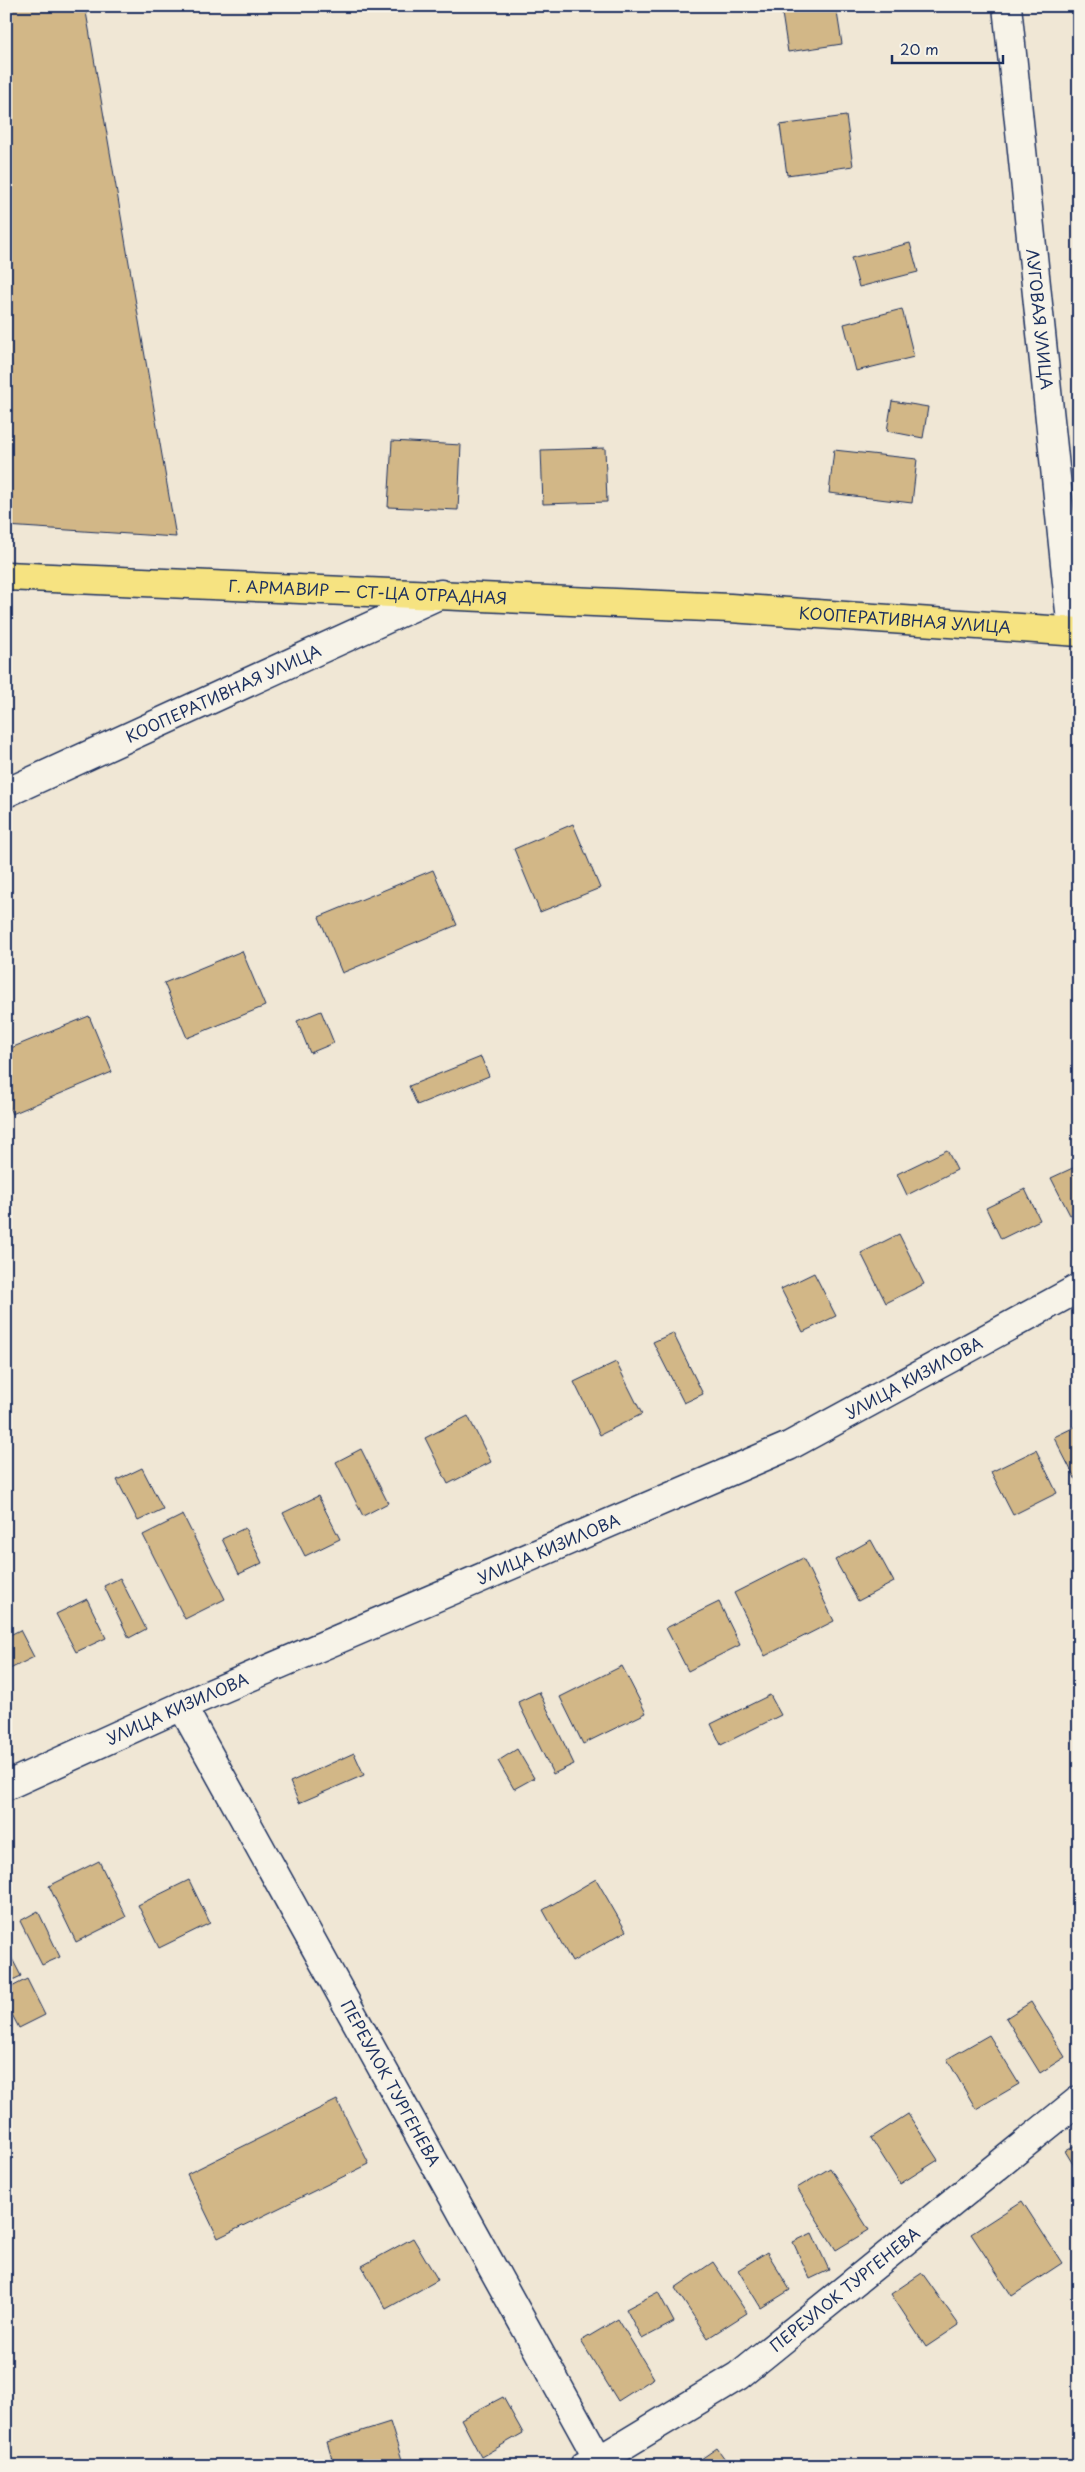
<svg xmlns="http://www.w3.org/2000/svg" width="1085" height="2472" viewBox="0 0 1085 2472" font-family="'Playpen Sans',sans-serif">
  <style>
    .building { fill: #d2b787; stroke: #1b2f5e }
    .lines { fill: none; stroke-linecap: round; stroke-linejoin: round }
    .street-casing { stroke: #1b2f5e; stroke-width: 31 }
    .primary-casing { stroke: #1b2f5e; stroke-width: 31 }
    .street { stroke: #f7f3e8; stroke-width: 28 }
    .primary { stroke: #f6e381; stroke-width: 28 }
    .labels { text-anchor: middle; stroke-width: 4; stroke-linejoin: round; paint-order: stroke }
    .street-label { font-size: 16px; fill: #1b2f5e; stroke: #f7f3e8 }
  </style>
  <rect width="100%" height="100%" fill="#f0e7d5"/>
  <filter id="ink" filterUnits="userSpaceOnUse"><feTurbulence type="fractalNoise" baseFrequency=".02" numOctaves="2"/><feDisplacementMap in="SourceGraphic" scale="10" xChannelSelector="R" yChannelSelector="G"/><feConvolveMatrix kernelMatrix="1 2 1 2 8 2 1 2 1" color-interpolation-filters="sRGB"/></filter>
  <g filter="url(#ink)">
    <path class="building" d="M 6,6 L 85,6 L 176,537 L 6,526 Z
      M 836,6 L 842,44 L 788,52 L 781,7 Z
      M 846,116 L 853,166 L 787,175 L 780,125 Z
      M 910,243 L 918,272 L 859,287 L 851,258 Z
      M 902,309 L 914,357 L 856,371 L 844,324 Z
      M 892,401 L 928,407 L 923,438 L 887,431 Z
      M 392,441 L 461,445 L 458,510 L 388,507 Z
      M 605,448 L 607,502 L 543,504 L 541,450 Z
      M 834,450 L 917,459 L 912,503 L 829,493 Z
      M 573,824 L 600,888 L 540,912 L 514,849 Z
      M 433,870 L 457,925 L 342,973 L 319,917 Z
      M 242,951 L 265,1006 L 187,1038 L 164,983 Z
      M 321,1011 L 334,1043 L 310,1053 L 297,1021 Z
      M 89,1016 L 112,1072 L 12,1114 L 6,1101 L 6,1050 Z
      M 481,1057 L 489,1076 L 417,1105 L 409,1086 Z
      M 947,1150 L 957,1170 L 907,1195 L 897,1174 Z
      M 1077,1166 L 1079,1169 L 1079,1211 L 1070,1215 L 1051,1178 Z
      M 1025,1189 L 1040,1220 L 1001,1239 L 986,1208 Z
      M 899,1234 L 924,1284 L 886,1303 L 861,1253 Z
      M 814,1273 L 836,1316 L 803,1332 L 781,1289 Z
      M 673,1333 L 703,1394 L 684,1403 L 653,1342 Z
      M 616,1362 L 642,1414 L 600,1435 L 574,1382 Z
      M 468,1416 L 491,1462 L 448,1484 L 425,1438 Z
      M 1079,1425 L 1079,1486 L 1054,1437 Z
      M 361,1449 L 388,1503 L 363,1516 L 336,1462 Z
      M 1036,1450 L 1057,1493 L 1013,1515 L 991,1472 Z
      M 142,1468 L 163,1509 L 138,1521 L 117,1480 Z
      M 318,1496 L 340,1539 L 305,1556 L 283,1513 Z
      M 183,1515 L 225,1599 L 185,1619 L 143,1535 Z
      M 245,1528 L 262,1563 L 239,1574 L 222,1539 Z
      M 871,1540 L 894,1582 L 858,1601 L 835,1560 Z
      M 803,1558 L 834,1621 L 765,1656 L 734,1593 Z
      M 120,1578 L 146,1629 L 129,1638 L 104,1586 Z
      M 87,1599 L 106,1638 L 76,1652 L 56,1614 Z
      M 719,1602 L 740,1645 L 688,1671 L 666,1628 Z
      M 20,1630 L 34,1657 L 6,1671 L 6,1637 Z
      M 622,1666 L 646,1713 L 583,1744 L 560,1697 Z
      M 539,1692 L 574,1764 L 553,1774 L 518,1702 Z
      M 770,1695 L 781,1715 L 721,1745 L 711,1724 Z
      M 517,1749 L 534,1778 L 514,1789 L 498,1761 Z
      M 354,1753 L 364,1775 L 299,1803 L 290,1782 Z
      M 99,1861 L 126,1917 L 76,1942 L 49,1886 Z
      M 596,1879 L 626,1931 L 572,1962 L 543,1910 Z
      M 189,1880 L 210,1923 L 159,1948 L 138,1905 Z
      M 38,1911 L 60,1957 L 42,1965 L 20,1921 Z
      M 6,1947 L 21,1976 L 6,1983 Z
      M 27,1979 L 45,2015 L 19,2028 L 6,2003 L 6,1990 Z
      M 1031,2002 L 1065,2057 L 1040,2073 L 1006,2018 Z
      M 989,2035 L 1019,2084 L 976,2109 L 947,2059 Z
      M 337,2100 L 369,2164 L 218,2238 L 187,2174 Z
      M 908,2114 L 938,2160 L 900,2184 L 871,2138 Z
      M 1079,2143 L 1079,2174 L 1065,2151 Z
      M 830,2168 L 869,2230 L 836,2250 L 797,2188 Z
      M 1022,2201 L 1062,2263 L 1012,2296 L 971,2234 Z
      M 812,2233 L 829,2270 L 810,2279 L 793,2242 Z
      M 413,2238 L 438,2280 L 386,2309 L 362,2266 Z
      M 767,2252 L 790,2290 L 761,2308 L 738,2270 Z
      M 713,2262 L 747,2313 L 708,2338 L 675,2288 Z
      M 922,2273 L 959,2325 L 926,2347 L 891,2294 Z
      M 658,2292 L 674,2322 L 642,2339 L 626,2309 Z
      M 618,2319 L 654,2378 L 618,2401 L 581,2341 Z
      M 503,2397 L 523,2433 L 481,2457 L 461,2419 Z
      M 390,2422 L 404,2466 L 334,2466 L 327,2442 Z
      M 717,2448 L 730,2466 L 691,2466 Z"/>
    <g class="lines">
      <g class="street-casing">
        <g id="street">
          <path id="s1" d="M 1007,6 L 1072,631"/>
          <path id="s2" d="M 6,793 L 441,594"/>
          <path id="s3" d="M 182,1706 L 602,2466"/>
          <path id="s4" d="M 6,1786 L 182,1706 L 789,1446 L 1079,1288"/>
          <path id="s5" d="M 584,2466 L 599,2460 L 738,2376 L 1079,2100"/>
        </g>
      </g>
      <g class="primary-casing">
        <g id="primary">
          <path id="s6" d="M 6,576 L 730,608 L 1079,632"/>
        </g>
      </g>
      <use href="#street" class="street"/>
      <use href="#primary" class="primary"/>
    </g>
  </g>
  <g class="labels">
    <g class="street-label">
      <text dy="6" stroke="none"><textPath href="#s1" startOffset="315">ЛУГОВАЯ УЛИЦА</textPath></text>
      <text dy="6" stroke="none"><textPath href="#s6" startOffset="362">Г. АРМАВИР — СТ-ЦА ОТРАДНАЯ</textPath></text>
      <text dy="6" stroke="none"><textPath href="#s6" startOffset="900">КООПЕРАТИВНАЯ УЛИЦА</textPath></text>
      <text dy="6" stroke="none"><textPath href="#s2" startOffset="239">КООПЕРАТИВНАЯ УЛИЦА</textPath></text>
      <text dy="6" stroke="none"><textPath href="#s4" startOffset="996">УЛИЦА КИЗИЛОВА</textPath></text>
      <text dy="6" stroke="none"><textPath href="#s4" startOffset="592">УЛИЦА КИЗИЛОВА</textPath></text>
      <text dy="6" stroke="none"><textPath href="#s4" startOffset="188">УЛИЦА КИЗИЛОВА</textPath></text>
      <text dy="6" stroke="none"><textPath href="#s3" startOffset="431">ПЕРЕУЛОК ТУРГЕНЕВА</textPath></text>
      <text dy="6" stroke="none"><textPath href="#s5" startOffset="316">ПЕРЕУЛОК ТУРГЕНЕВА</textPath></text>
    </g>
  </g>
  <rect width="1085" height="2472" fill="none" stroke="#f7f3e8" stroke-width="25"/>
  <rect x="12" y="12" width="1060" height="2447" fill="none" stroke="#1b2f5e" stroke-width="2" filter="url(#ink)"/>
  <path d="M892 55v8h111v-8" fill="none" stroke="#1b2f5e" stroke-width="2.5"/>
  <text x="900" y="55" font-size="15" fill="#1b2f5e" stroke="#f7f3e8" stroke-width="4" paint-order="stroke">20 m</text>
</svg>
